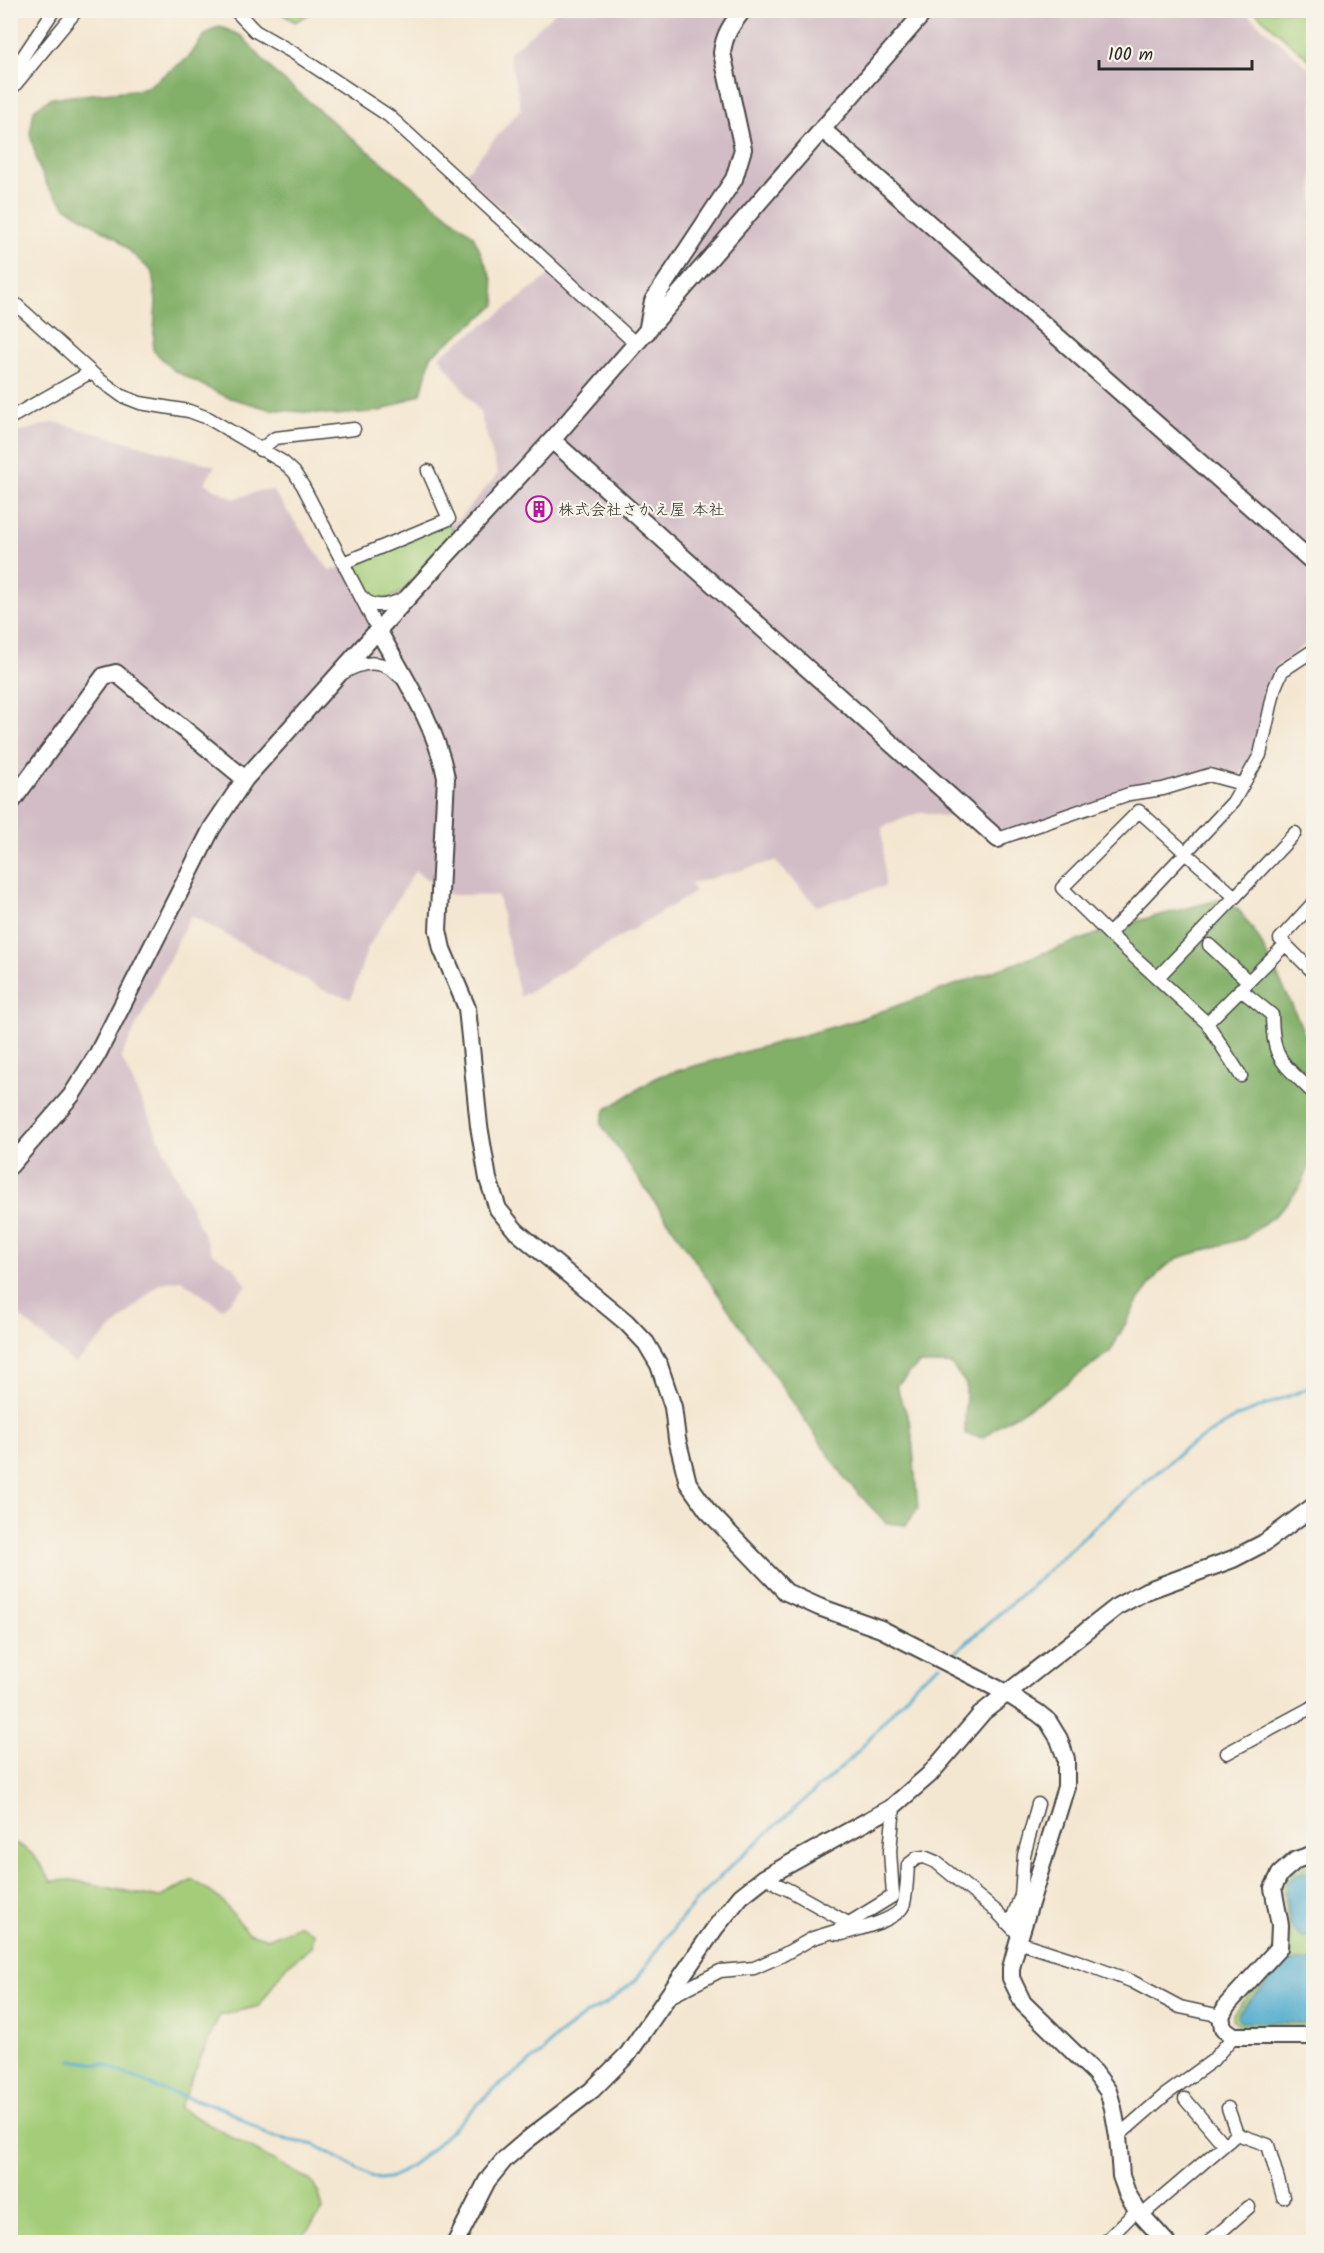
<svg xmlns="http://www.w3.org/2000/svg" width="1324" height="2253" viewBox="0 0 1324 2253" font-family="Kalam,'Klee One',sans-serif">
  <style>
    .industrial { fill: #d2bdc6 }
    .green { fill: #a4cd79; stroke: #687c52; stroke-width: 1.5 }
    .forest { fill: #83b069; stroke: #576e4a; stroke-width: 1.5 }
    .water { fill: #4eabcd; stroke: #3c6b7c; stroke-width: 1.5 }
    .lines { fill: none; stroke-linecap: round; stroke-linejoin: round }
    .stream { stroke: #4eabcd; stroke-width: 3 }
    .street-casing { stroke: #494744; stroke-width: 15 }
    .secondary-casing { stroke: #494744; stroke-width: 20 }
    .street { stroke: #fff; stroke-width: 12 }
    .secondary { stroke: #fff; stroke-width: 16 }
    .labels { text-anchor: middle; stroke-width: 4.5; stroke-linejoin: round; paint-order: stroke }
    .poi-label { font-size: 16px; fill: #2b2b2b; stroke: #f7f3e8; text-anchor: start }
  </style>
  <rect width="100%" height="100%" fill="#f7f3e8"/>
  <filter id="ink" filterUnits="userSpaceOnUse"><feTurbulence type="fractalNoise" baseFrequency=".0167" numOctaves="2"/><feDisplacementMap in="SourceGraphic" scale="12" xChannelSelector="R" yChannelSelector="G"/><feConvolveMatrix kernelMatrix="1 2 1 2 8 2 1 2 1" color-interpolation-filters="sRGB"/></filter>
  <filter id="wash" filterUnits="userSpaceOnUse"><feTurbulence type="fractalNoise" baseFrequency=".008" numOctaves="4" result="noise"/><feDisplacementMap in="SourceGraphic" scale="24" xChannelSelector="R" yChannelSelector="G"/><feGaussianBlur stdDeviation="1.35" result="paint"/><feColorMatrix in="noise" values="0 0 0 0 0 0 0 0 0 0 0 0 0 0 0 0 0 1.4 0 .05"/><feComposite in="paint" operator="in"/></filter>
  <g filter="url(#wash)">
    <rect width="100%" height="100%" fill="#f4e7d1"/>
    <path class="industrial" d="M 557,11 L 1244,11 L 1313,72 L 1313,639 L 1276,667 L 1255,753 L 1239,778 L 1214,771 L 1000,835 L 971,808 L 946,817 L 922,812 L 882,827 L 885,886 L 817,906 L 775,861 L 690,884 L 695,892 L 520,997 L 498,896 L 450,895 L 415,871 L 367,949 L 351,999 L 325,991 L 191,915 L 121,1057 L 212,1253 L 234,1267 L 247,1286 L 222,1309 L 181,1280 L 160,1283 L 75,1364 L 11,1309 L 11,434 L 55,422 L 215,466 L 205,483 L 234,499 L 262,490 L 273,491 L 330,571 L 352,564 L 459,519 L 498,474 L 480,413 L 439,356 L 499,314 L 547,277 L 560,263 L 464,175 L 521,108 L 509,53 Z"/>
    <path class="green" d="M 277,11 L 315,11 L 295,22 Z
      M 1254,11 L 1313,11 L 1313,63 Z
      M 447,524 L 455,531 L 404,590 C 372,612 366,591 352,564 Z
      M 11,1842 C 32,1848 40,1863 51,1881 L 72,1880 L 159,1898 L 193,1880 L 220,1899 L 249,1933 L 268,1939 L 300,1925 L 314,1933 L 312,1947 L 286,1966 L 259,2006 L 219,2016 L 179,2108 L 311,2181 L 319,2193 L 323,2210 L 299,2242 L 11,2242 Z
      M 1313,1863 L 1313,2027 L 1240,2026 L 1233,2020 L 1233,2013 L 1286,1954 C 1303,1919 1254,1879 1313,1863 Z"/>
    <path class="forest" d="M 221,27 L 242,36 L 274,72 L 346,133 L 473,235 L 492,279 L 496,305 L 431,356 L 421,394 L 381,411 L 336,415 L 269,409 L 227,397 L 208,388 L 173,370 L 153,350 L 156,301 L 152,272 L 116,238 L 67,208 L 48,187 L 38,165 L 30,134 L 34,110 L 51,98 L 144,89 L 189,57 L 203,37 L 213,29 Z
      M 1222,899 L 1239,910 L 1258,937 L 1291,1003 L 1313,1054 L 1313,1159 L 1300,1187 L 1280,1211 L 1245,1238 L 1178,1258 L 1161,1270 L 1139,1299 L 1110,1352 L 1050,1395 L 1006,1421 L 983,1438 L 965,1434 L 966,1384 L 951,1364 L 919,1364 L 896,1386 L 911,1425 L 918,1509 L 906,1525 L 886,1523 L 847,1481 L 601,1124 L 605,1110 L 659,1076 L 857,1020 L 1125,924 Z"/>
    <path class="water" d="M 1313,1868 L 1313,1937 L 1302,1937 L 1291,1926 L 1285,1893 L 1288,1882 L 1296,1875 Z
      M 1289,1961 L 1313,1961 L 1313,2023 L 1242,2022 L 1238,2019 L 1239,2012 Z"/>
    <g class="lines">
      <path class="stream" d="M 950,1657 L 1039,1579 L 1083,1537 L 1184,1449 L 1236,1417 L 1314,1386
        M 71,2060 L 105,2065 L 161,2089 L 228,2110 L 269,2136 L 315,2145 L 368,2175 L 378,2179 L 389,2178 L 402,2172 L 431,2150 L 487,2095 L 543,2052 L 554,2039 L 588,2013 L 606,2004 L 637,1979 L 661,1944 L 696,1901 L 736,1861 L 854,1756 L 919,1681 L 940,1665"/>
    </g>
  </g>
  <g filter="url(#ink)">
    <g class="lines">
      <g class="street-casing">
        <path id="street" d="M 235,10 L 255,31 L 292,52 L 389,116 L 636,344
          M 10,76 L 54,10
          M 10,91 L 77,10
          M 10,299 L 100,380 L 122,396 L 140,403 L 189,411 L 208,418 L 283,462 L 294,472 L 303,486 L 378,630
          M 10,418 L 91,372
          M 260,450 L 275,438 L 354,429
          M 343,563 L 449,519 L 428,471
          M 362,597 C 373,610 391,605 404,598
          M 343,673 C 363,661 384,658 400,677
          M 998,839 L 1129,794 L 1163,789 L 1209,775 L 1242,784
          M 1235,897 L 1295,833
          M 1314,902 L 1280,939 L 1314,973
          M 1109,934 L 1062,888 L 1139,811 L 1235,897 L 1158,977
          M 1209,945 L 1248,981
          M 1285,945 L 1207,1023 L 1109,934 L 1233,802 L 1260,755 L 1275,687 L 1282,671 L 1314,650
          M 1240,989 L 1272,1015 C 1273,1059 1280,1060 1310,1090
          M 1207,1023 L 1241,1076
          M 1227,1753 L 1314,1706
          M 767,1877 L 778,1885 L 789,1890 L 848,1923
          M 1010,1925 L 1021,1895 L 1024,1855 L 1038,1804
          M 836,1934 L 842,1934 C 858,1929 901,1920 904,1903 C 907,1891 907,1877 908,1865 L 917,1858 L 924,1857 L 936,1862 L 997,1912 L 1020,1936
          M 1018,1942 L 1074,1960 L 1131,1981 L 1180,2007 L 1221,2016
          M 668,1998 L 720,1971 L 754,1968 L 781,1956 L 813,1938 L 836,1931 L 893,1896 L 890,1851 L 894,1806
          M 1185,2099 L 1224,2145
          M 1228,2108 L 1237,2134
          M 1118,2136 L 1165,2095 L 1212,2061 L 1234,2036
          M 1142,2215 L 1237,2134 L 1268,2145 L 1283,2197
          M 1105,2242 L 1137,2210
          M 1209,2242 L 1249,2207"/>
      </g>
      <g class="secondary-casing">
        <path id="secondary" d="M 822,129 L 1314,563
          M 647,332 L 653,301 L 734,179 L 743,149 L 722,53 C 724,35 731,25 743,10
          M 552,440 L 998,839
          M 378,630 C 403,676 437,726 446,778 L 438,930 L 442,949 L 467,1008 L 479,1126 L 488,1179 L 498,1209 L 516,1231 L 626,1322 L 646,1343 L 659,1365 L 673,1407 L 677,1439 L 688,1483 L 707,1510 L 786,1592 L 819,1607 L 881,1629 L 1006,1693 L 1038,1713 L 1048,1721 L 1059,1739 L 1066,1759 L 1066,1787 L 1018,1942 L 1011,1968 L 1011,1978 L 1023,2003 L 1095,2073 L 1108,2091 L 1113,2108 L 1118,2136 L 1121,2176 L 1127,2193 L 1137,2210 L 1166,2242
          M 10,804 L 104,676 L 116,673 L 245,779
          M 10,1166 L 71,1096 L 97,1055 L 212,828 L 245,779 L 378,630 L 552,440 L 926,10
          M 1314,1854 L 1296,1860 L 1280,1874 L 1273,1888 L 1280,1925 L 1279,1948 L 1227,2005 L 1221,2016 L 1223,2028 L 1234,2036 L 1314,2036
          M 456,2242 L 487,2181 L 505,2159 L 527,2140 L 592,2090 L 628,2054 L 715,1928 L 741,1896 L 764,1878 L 891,1808 L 929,1775 L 983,1712 L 1118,1606 L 1146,1591 L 1233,1559 L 1264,1543 L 1314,1506"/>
      </g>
      <use href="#street" class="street"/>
      <use href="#secondary" class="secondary"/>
    </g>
  </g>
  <defs>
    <g id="building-ring" transform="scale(1.35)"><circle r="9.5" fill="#f7f3e8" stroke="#b5179e" stroke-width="1.5"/><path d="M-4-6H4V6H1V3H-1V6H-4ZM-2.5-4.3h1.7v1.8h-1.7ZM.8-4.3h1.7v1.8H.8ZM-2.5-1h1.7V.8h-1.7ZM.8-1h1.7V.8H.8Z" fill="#b5179e"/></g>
  </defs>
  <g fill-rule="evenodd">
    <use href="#building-ring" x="539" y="509"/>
  </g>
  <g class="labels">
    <g class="poi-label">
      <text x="558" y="515">株式会社さかえ屋 本社</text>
    </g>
  </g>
  <rect width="1324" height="2253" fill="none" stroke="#f7f3e8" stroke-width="36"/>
  <path d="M1099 60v9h153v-9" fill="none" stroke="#2b2b2b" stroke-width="3"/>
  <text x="1108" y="60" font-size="18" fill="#2b2b2b" stroke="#f7f3e8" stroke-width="4.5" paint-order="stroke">100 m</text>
</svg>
